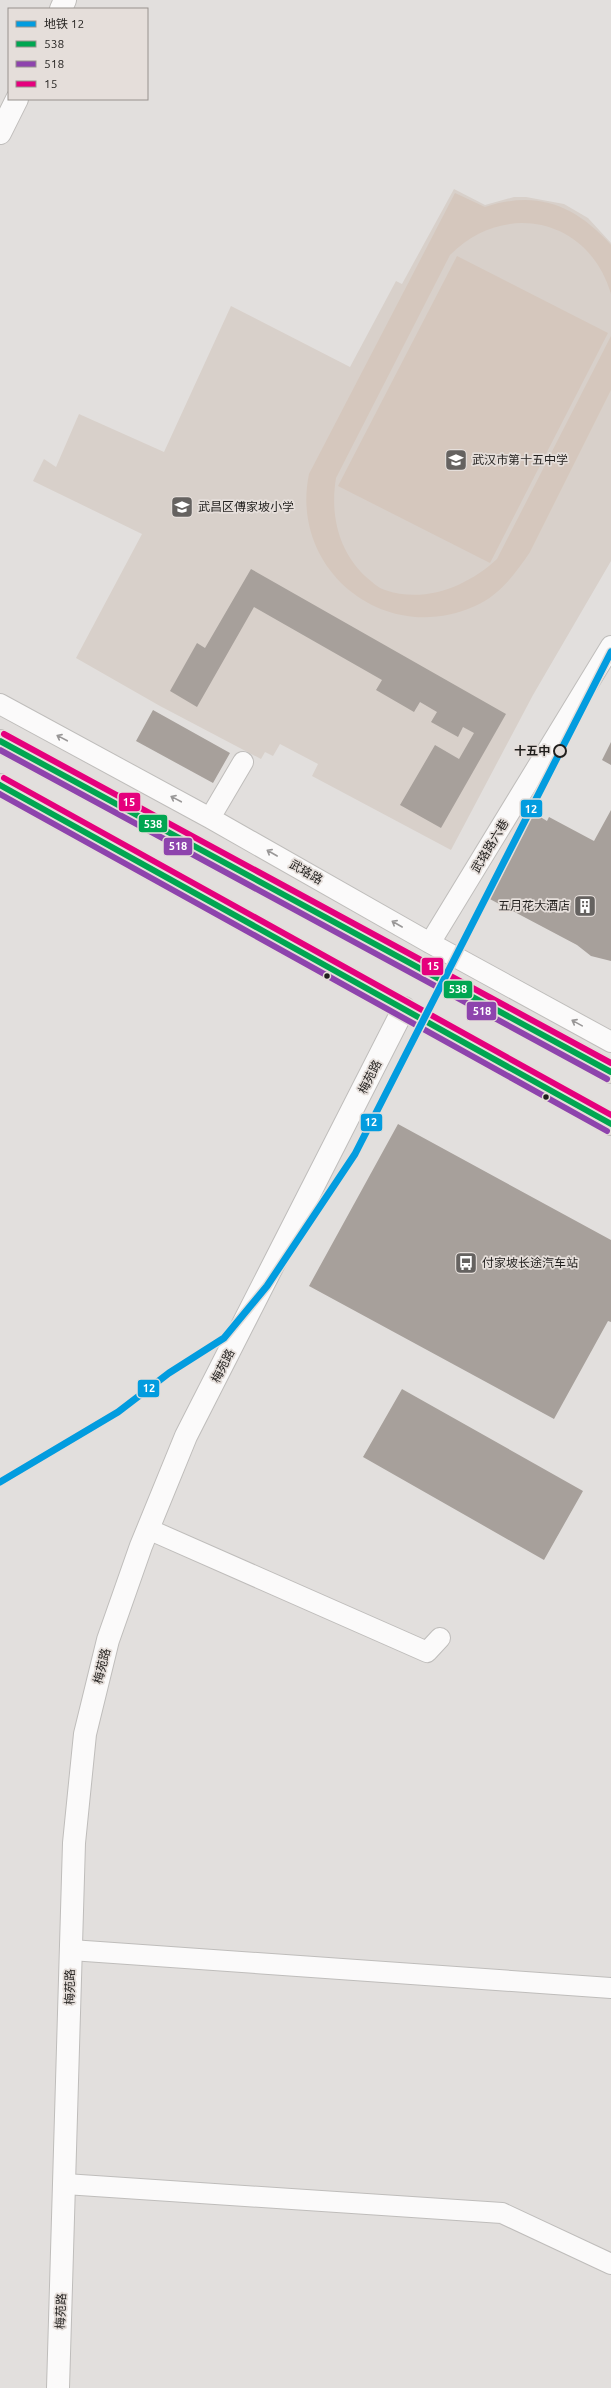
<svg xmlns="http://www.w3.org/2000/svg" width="611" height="2388" viewBox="0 0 611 2388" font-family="Ubuntu,'Noto Sans SC',sans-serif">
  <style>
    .built { fill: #d8d0ca }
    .green { fill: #d5c7bd }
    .building { fill: #a7a09b }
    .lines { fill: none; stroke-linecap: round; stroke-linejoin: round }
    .street-casing { stroke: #bfbdbb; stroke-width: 22 }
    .secondary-casing { stroke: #bfbdbb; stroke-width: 24 }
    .highway-casing { stroke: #bcbab9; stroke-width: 24 }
    .street { stroke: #fbfafa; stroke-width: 20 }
    .secondary { stroke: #fbfafa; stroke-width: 22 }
    .highway { stroke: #e2d9d2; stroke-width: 22 }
    .bus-1-casing { stroke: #e5deda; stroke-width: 9 }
    .bus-2-casing { stroke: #e5deda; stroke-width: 9 }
    .bus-3-casing { stroke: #e5deda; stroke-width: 9 }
    .bus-1 { stroke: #00a651; stroke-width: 6 }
    .bus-2 { stroke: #8e44ad; stroke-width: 6 }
    .bus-3 { stroke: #e5007d; stroke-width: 6 }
    .metro-1-casing { stroke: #e5deda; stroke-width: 10 }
    .metro-1 { stroke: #029cdf; stroke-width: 7 }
    .oneway { stroke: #999797 }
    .stop-dot { fill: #e5deda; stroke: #211f1d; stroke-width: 2 }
    .bus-dot { fill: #211f1d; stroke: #e5deda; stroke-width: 1.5 }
    .labels { text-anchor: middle; stroke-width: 3.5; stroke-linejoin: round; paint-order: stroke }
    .poi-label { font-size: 12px; fill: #211f1d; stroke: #e5deda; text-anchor: start }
    .stop-label { font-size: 12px; font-weight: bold; fill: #211f1d; stroke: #e5deda; text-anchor: end }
    .street-label { font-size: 12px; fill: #211f1d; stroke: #e5deda }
    .line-badge { stroke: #e5deda; stroke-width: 1.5 }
    .badge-label { font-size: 11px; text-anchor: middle; font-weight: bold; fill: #fff }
  </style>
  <rect width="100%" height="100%" fill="#e2dfdd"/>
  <path class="built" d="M 454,189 L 485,205 L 514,197 L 526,197 L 564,204 L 588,218 L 611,243 L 611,561 L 533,695 L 451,850 L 312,776 L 318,764 L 280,744 L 273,756 L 265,752 L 261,759 L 160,706 L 76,658 L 142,534 L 33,481 L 44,459 L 56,467 L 79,414 L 164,452 L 231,306 L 350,367 L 396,281 L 402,284 Z"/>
  <path class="green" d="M 455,193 L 485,207 C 537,190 575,205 611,245 L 611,294 C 589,218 504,200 450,255 L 336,478 C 330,514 338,550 365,576 C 371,581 378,588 385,590 C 425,604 468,586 497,559 L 611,336 L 611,390 L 530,552 C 515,574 500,595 475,606 C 385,647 289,570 309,474 Z
    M 457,256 L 608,333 L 490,563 L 338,486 Z"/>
  <path class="building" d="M 251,569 L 506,714 L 441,828 L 400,805 L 435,745 L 459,759 L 474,733 L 463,727 L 458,737 L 431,722 L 437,712 L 420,702 L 414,712 L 376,690 L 382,680 L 254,607 L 197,707 L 170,691 L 197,643 L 205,648 Z
    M 153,710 L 230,753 L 213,783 L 136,741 Z
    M 611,742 L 611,765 L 602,760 Z
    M 611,810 L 611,961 L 591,956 L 577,945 L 486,897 L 529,815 L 535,818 L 537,815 L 547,821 L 549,817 L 594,841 Z
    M 398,1124 L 611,1240 L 611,1322 L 608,1321 L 554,1419 L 309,1286 Z
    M 402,1389 L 583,1491 L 544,1560 L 363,1457 Z"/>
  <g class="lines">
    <g class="street-casing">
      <path id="street" d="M 0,704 L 210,818 L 430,943 L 611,1042
        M 210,818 L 243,762
        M 430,943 L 611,646
        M 148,1529 L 427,1652 L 440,1638
        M 71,1950 L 611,1988
        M 65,2184 L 502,2213 L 611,2264"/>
    </g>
    <g class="secondary-casing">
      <path id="secondary" d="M 61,9 L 65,0
        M 0,133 L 17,99
        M 58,2388 L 74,1843 L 85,1734 L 108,1640 L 141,1546 L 186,1436 L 404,1008"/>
    </g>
    <g class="highway-casing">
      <path id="highway" d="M 0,741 L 611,1072
        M 0,785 L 611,1124"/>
    </g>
    <use href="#street" class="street"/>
    <use href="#secondary" class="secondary"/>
    <use href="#highway" class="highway"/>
    <g class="bus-1-casing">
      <path id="bus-1" d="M 0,741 L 611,1072
        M 0,785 L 611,1124"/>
    </g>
    <g class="bus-2-casing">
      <path id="bus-2" d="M 0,750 L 607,1079
        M 0,794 L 607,1131"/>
    </g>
    <g class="bus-3-casing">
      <path id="bus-3" d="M 4,734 L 611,1063
        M 4,778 L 611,1115"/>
    </g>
    <use href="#bus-1" class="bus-1"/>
    <use href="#bus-2" class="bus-2"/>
    <use href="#bus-3" class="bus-3"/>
    <g class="metro-1-casing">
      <path id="metro-1" d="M 0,1482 L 118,1412 L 169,1373 L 224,1338 L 267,1286 L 355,1154 L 611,652"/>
    </g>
    <use href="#metro-1" class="metro-1"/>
  </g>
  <defs><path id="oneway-shaft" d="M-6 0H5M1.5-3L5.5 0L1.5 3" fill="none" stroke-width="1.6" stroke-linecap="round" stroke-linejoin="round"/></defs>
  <g class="oneway">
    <use href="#oneway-shaft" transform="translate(62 738) rotate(-152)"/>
    <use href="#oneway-shaft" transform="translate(176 799) rotate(-152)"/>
    <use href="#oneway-shaft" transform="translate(272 853) rotate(-150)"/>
    <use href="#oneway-shaft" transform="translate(397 924) rotate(-150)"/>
    <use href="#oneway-shaft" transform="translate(577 1023) rotate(-151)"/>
  </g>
  <defs>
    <g id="school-square" transform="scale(1.15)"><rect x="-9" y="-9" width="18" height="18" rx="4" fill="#656260" stroke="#e5deda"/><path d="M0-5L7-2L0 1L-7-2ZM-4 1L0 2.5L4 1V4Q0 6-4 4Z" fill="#fff"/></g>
    <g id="building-square" transform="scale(1.15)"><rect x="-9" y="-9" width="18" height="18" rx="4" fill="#656260" stroke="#e5deda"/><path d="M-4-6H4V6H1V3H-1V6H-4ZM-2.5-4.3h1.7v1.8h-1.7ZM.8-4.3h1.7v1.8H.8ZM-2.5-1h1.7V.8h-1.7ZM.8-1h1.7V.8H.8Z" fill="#fff"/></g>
    <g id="bus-square" transform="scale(1.15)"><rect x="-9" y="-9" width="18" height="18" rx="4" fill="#656260" stroke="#e5deda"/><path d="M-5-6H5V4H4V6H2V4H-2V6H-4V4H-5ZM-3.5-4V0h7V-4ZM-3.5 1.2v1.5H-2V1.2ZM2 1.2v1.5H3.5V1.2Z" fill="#fff"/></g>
  </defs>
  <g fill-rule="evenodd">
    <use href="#school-square" x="456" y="460"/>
    <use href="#school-square" x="182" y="507"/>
    <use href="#building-square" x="585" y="906"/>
    <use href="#bus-square" x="466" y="1263"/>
  </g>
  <circle class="stop-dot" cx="560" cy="751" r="6"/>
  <g class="bus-dot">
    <circle cx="327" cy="976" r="3.5"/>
    <circle cx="546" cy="1097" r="3.5"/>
  </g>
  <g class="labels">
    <g class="poi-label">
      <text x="472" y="464">武汉市第十五中学</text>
      <text x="198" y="511">武昌区傅家坡小学</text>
      <text x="570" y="910" text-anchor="end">五月花大酒店</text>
      <text x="482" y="1267">付家坡长途汽车站</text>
    </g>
    <g class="stop-label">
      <text x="550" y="755">十五中</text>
    </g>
    <g class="street-label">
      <text transform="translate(490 846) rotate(-59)" y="4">武珞路六巷</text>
      <text transform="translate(306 872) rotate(30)" y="4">武珞路</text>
      <text transform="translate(370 1077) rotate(-63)" y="4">梅苑路</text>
      <text transform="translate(223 1366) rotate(-63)" y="4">梅苑路</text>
      <text transform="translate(102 1666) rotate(-76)" y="4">梅苑路</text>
      <text transform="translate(70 1987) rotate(-89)" y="4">梅苑路</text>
      <text transform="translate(61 2311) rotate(-88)" y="4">梅苑路</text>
    </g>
  </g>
  <g class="line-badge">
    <rect x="118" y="792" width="23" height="20" rx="4" fill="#e5007d"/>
    <rect x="520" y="799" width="23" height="19" rx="4" fill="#029cdf"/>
    <rect x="138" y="814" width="30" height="19" rx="4" fill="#00a651"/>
    <rect x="163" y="837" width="30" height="19" rx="4" fill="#8e44ad"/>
    <rect x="421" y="957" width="23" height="19" rx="4" fill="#e5007d"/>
    <rect x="443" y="980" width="30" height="19" rx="4" fill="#00a651"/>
    <rect x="466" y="1001" width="31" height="20" rx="4" fill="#8e44ad"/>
    <rect x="360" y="1113" width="23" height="19" rx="4" fill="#029cdf"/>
    <rect x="137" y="1379" width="23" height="19" rx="4" fill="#029cdf"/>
  </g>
  <g class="badge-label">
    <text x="129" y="806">15</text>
    <text x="531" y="813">12</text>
    <text x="153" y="828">538</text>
    <text x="178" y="850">518</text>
    <text x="433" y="970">15</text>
    <text x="458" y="993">538</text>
    <text x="482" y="1015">518</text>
    <text x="371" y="1126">12</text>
    <text x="149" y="1392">12</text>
  </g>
  <rect x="8" y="8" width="140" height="92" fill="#e5deda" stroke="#97928e"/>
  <rect x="16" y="21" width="20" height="6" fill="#029cdf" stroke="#97928e"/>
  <text x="44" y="28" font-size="12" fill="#211f1d">地铁 12</text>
  <rect x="16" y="41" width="20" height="6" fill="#00a651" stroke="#97928e"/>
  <text x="44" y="48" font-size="12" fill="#211f1d">538</text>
  <rect x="16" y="61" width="20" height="6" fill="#8e44ad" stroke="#97928e"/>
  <text x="44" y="68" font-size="12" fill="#211f1d">518</text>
  <rect x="16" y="81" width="20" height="6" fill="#e5007d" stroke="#97928e"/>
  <text x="44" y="88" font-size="12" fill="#211f1d">15</text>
</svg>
